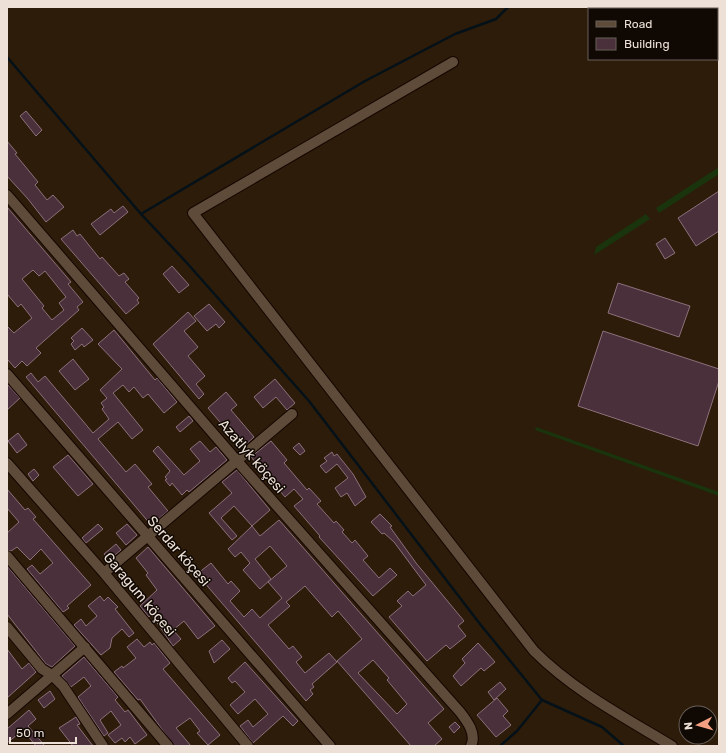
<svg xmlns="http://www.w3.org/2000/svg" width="726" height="753" viewBox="0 0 726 753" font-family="Rubik,sans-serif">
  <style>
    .green { fill: #1a340d }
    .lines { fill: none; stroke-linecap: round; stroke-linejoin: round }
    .stream { stroke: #041118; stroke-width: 2.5 }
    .building { fill: #49303b; stroke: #8c707b; fill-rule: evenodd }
    .minor-casing { stroke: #150600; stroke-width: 12 }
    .minor { stroke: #5f4b39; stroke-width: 10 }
    .labels { text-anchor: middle; stroke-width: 3; stroke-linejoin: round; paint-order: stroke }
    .street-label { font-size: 14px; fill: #ede1d7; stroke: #100803 }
  </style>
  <rect width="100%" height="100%" fill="#2d1c0a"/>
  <path class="green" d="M 719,167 L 719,174 L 659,213 L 656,208 Z
    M 646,214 L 650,219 L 594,255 L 596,247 Z
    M 536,427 L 719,492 L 719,496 L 535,430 Z"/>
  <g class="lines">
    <path class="stream" d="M 7,57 L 141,214 L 187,263 L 309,401 L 480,624 L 542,700 L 517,731 L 500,746
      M 141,214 L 365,81 L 455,34 L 496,19 L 508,7
      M 542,700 L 602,727 L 624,746"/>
  </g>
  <path class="building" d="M 26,111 L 42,130 L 36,136 L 20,116 Z
    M 7,141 L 17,153 L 15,154 L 38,182 L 35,185 L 47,200 L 53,195 L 64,207 L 46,222 L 28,199 L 7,176 Z
    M 719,191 L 719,231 L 696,246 L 678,218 Z
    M 123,206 L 128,212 L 100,235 L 91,224 L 111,209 L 114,213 Z
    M 7,207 L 71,282 L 68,284 L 83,302 L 77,307 L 79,310 L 36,348 L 41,353 L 27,366 L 22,361 L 15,368 L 7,359 L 7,326 L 14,333 L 32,318 L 21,304 L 18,307 L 7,294 ZM 33,270 L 39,276 L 45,271 L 66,297 L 59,303 L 64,310 L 52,320 L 42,308 L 44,306 L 22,279 Z
    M 73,230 L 77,236 L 80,234 L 100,259 L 102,257 L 119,276 L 124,273 L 129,279 L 125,282 L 139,298 L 137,300 L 139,303 L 126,314 L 61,239 Z
    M 665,238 L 675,253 L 665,259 L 656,244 Z
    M 172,266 L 189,285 L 179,293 L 163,274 Z
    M 618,283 L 690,306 L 679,337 L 608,313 Z
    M 209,304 L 225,322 L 219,328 L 216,324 L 207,331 L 194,316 Z
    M 188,312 L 196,321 L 184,331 L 198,347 L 188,356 L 205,376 L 196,384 L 204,394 L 199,399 L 153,344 Z
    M 82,328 L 93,340 L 84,347 L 82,344 L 75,350 L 71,344 L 74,341 L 71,338 Z
    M 114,330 L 155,380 L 157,378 L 177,402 L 164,413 L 148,394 L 143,398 L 134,387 L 129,392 L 123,385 L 113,393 L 143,430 L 132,439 L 118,422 L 98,439 L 126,472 L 135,464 L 152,484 L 148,487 L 168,511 L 151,525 L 26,377 L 31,373 L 38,382 L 45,376 L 93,433 L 109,419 L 102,409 L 104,407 L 101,403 L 107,398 L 100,390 L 122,369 L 98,344 Z
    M 603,331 L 719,369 L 719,381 L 698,446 L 578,406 Z
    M 73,359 L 89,379 L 75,390 L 59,371 Z
    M 275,379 L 295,403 L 287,410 L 276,397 L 263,408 L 254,397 Z
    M 7,384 L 20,398 L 7,410 Z
    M 226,392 L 237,405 L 231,410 L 254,437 L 242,448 L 208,408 Z
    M 189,416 L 193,421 L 180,432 L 176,427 Z
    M 18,433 L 27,445 L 17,453 L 8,441 Z
    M 200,441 L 210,452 L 216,447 L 227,460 L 189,492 L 187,490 L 182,495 L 172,483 L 170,486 L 165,480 L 167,479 L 165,477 L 170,471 L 153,451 L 158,446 L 184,475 L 200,461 L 190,449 Z
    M 271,441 L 287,460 L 284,463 L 307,490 L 309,488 L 321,501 L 317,504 L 334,523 L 336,521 L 344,530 L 342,532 L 352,543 L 355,540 L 368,556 L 363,560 L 379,578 L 390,568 L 397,575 L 373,596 L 319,537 L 320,536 L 294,506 L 303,499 L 294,489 L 285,497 L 251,457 Z
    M 299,443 L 305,451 L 300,455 L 293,448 Z
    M 332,452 L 334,456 L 337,454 L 353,474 L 366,497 L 355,506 L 347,493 L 341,497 L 335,488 L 348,478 L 337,464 L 326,473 L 320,466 L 327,461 L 324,458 Z
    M 68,455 L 93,484 L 78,496 L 53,467 Z
    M 34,469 L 39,475 L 33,481 L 28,474 Z
    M 237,470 L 270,510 L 252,526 L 234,506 L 221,518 L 237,536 L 232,540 L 209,513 L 232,493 L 222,482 Z
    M 7,489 L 25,510 L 28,508 L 36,517 L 33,519 L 91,585 L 67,606 L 69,608 L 63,612 L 27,569 L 32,565 L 40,574 L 53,563 L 41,549 L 30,560 L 17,547 L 11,551 L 7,550 L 7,533 L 19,522 L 7,508 Z
    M 380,514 L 392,526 L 390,527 L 416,563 L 464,621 L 458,626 L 466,636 L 450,649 L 446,645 L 427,661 L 389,617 L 402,606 L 397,601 L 408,591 L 413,596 L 426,585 L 394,542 L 384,533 L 382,534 L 371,522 Z
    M 279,520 L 444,709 L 428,723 L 442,739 L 434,746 L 411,746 L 337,661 L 362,639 L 338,611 L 332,617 L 305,586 L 286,602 L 290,606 L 268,625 L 289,649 L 293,646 L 302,657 L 296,662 L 305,673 L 329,653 L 337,662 L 312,684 L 314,687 L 310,690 L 313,694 L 306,701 L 197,574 L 211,563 L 228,584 L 231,581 L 240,591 L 230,601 L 244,617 L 252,609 L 260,618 L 282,598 L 268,582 L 287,566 L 270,546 L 255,559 L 271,579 L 260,589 L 243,570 L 250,563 L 241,552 L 235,557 L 228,549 L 252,526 L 260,536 ZM 373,660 L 389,678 L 387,680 L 407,704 L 397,714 L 358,673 Z
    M 98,524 L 103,529 L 86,543 L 82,538 Z
    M 127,524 L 137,535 L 126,545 L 116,533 Z
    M 116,544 L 121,550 L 109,560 L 104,554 Z
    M 148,547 L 215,626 L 198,639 L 184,621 L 173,630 L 181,639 L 173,646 L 151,614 L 149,617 L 140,606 L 157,590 L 146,575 L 148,573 L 136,558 Z
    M 7,566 L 75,646 L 52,667 L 46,664 L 7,614 Z
    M 100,596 L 104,601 L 108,597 L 118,607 L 115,609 L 134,633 L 129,637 L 122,629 L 112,638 L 110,648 L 101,655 L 74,625 L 81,619 L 86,626 L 97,616 L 88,606 Z
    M 137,639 L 144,647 L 150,642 L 152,645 L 154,643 L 170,663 L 163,669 L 220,735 L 208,745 L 197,733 L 200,731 L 190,718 L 176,728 L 191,746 L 174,746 L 140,699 L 138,700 L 114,672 L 122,666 L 123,668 L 136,658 L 127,647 Z
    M 222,640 L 230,649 L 214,663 L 209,651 Z
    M 478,643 L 495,662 L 484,671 L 481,668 L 461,686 L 453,676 L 465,663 L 462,659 Z
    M 7,649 L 22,669 L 29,663 L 36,672 L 7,698 Z
    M 84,657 L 118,697 L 115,700 L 125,712 L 128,710 L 147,735 L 135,744 L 130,737 L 125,742 L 122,738 L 115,743 L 108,735 L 121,725 L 111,711 L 100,720 L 108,733 L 104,736 L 78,697 L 91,686 L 84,677 L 71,687 L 62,676 Z
    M 245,662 L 298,721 L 293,726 L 283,716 L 253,743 L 240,726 L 248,720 L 253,727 L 268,714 L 255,699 L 238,714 L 230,705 L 245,692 L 235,681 L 232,683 L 228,678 Z
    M 500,682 L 506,689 L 494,700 L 488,692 Z
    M 50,691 L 55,699 L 44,708 L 38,700 Z
    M 497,698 L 508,711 L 503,716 L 511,725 L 496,737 L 477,715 Z
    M 29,710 L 36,719 L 28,726 L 45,746 L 36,746 L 23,730 L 7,743 L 7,729 Z
    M 76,717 L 80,724 L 77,725 L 93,746 L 73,746 L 59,728 Z
    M 455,722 L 460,727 L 454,733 L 449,727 Z"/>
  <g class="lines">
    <g class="minor-casing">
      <path id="minor" d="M 453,62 L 193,213 L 534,651 C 574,691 624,717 672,746
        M 7,195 L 237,461 L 460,712 C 467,721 477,734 471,746
        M 7,374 L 330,746
        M 7,463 L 104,573 L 248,746
        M 7,556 L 168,746
        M 104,573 L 292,414
        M 7,627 L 42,669 L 52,675 L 63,686 L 103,746
        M 7,714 L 85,647"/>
    </g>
    <use href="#minor" class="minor"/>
  </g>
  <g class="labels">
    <g class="street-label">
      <text transform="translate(252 456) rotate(49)" y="5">Azatlyk köçesi</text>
      <text transform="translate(179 551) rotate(49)" y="5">Serdar köçesi</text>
      <text transform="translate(140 594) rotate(50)" y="5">Garagum köçesi</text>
    </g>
  </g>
  <rect width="726" height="753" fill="none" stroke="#ede1d7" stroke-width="16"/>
  <rect x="588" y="8" width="130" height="52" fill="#100803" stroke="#685f58"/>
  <rect x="596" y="21" width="20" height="6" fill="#5f4b39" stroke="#685f58"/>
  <text x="624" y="28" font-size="12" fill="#ede1d7">Road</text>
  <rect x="596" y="38" width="20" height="12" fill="#49303b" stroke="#685f58"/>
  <text x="624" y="48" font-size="12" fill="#ede1d7">Building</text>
  <g transform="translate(698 725) rotate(264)"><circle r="19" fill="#100803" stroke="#685f58"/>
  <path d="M0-3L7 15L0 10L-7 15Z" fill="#f3a082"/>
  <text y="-6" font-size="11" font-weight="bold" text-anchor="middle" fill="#ede1d7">N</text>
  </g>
  <path d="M10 737v6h66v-6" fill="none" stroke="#ede1d7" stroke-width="2"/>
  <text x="16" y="737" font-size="12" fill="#ede1d7" stroke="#100803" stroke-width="3" paint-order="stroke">50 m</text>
</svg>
